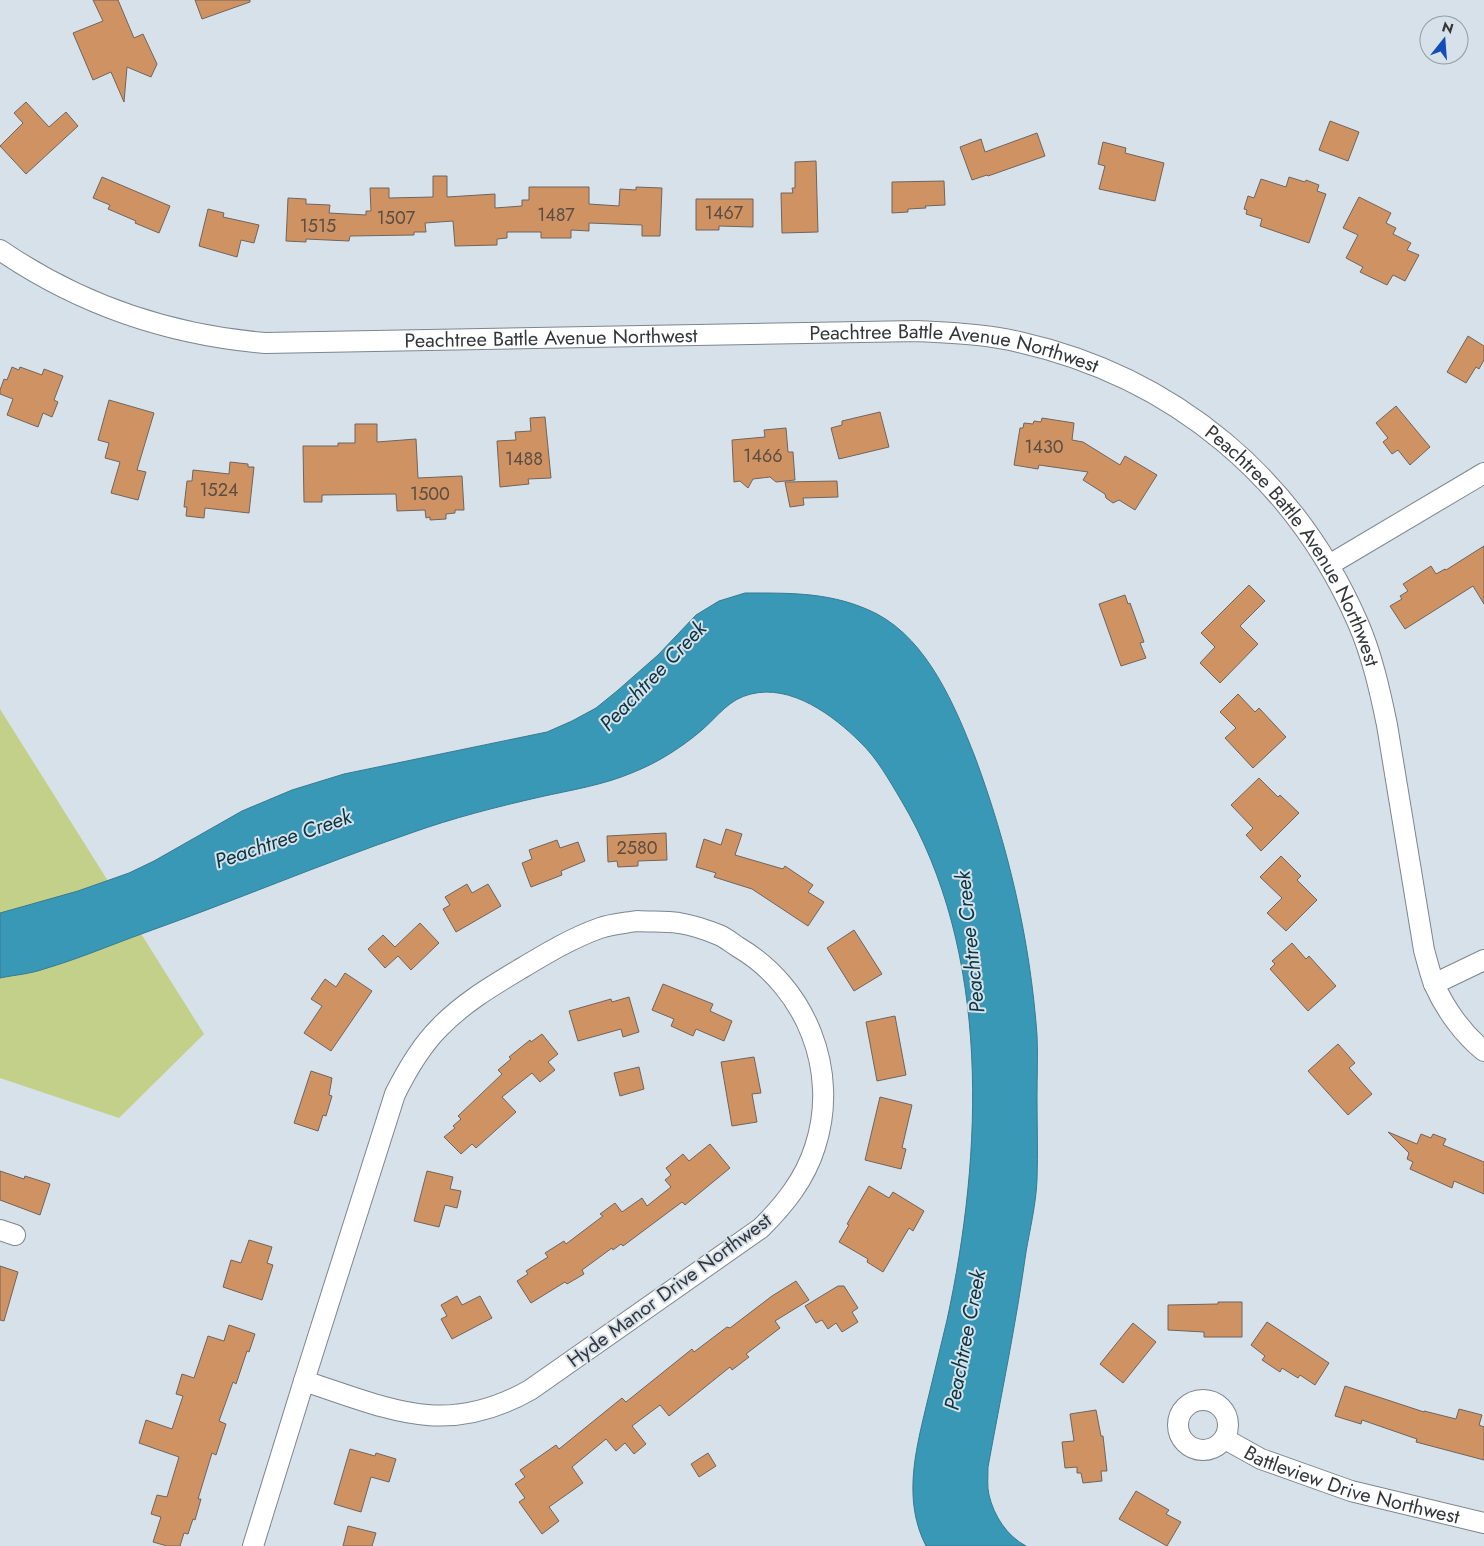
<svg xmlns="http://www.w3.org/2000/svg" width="1484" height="1546" viewBox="0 0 1484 1546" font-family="Jost,sans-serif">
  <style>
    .green { fill: #c3d089 }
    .water { fill: #3898b6; stroke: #367b91 }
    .building { fill: #cf9262; stroke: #6f655e }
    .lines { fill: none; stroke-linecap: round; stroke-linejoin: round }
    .minor-casing { stroke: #7d868f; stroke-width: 22 }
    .minor { stroke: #fff; stroke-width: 20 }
    .labels { text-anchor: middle; stroke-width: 4; stroke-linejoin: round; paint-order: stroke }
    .number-label { font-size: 18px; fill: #5a4e44 }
    .street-label { font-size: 20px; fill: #33373a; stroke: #d7e1ea }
    .water-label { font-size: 21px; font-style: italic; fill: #083542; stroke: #d7e1ea }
  </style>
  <rect width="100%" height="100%" fill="#d7e1ea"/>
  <path class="green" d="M 0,709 L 204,1034 L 119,1118 L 0,1078 Z"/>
  <path class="water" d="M 745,593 C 792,593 834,592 877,614 C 928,641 955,706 975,757 C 1008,846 1030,939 1037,1035 C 1038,1055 1037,1076 1037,1097 C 1037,1125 1038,1153 1037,1180 C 1036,1204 1030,1229 1026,1252 C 1016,1324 1001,1396 988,1467 C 988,1476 987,1487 989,1495 C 994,1516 1007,1536 1026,1546 L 926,1546 C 903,1501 915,1453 926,1407 C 933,1378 940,1349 947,1320 C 983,1154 992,952 901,800 C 889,780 877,758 860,742 C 833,715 791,684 751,694 C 729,699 718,716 702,730 C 682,747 659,762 634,772 C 604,785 571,790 540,797 C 496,807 453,818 411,833 C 321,864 234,901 144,933 C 111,945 78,959 44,969 C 30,974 14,975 0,978 L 0,913 L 78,891 L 129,873 L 154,861 L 242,811 L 292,790 L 344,774 L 547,732 L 572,721 L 596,708 L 617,691 L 658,655 L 696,615 L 719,601 Z"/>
  <path class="building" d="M 93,0 L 118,0 L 134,38 L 143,34 L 157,64 L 151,77 L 127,67 L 124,102 L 111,72 L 93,80 L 73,33 L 103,21 Z
    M 195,0 L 250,0 L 250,2 L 202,19 Z
    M 26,102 L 49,127 L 66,112 L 78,126 L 26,174 L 0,146 L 23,123 L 14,113 Z
    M 1330,121 L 1359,132 L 1348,161 L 1319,150 Z
    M 1037,133 L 1045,156 L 988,176 L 987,175 L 972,180 L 960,147 L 981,139 L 985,152 Z
    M 1103,142 L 1126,148 L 1125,153 L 1164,163 L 1155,201 L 1099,189 L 1105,166 L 1098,164 Z
    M 816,161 L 818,232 L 782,233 L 781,193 L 793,193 L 792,188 L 795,188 L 795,162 Z
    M 433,176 L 447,176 L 447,197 L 495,194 L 495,208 L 522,206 L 522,200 L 529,200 L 529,187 L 589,187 L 589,204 L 619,206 L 620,189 L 636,190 L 636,187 L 662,188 L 660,236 L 642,236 L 642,225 L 589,223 L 589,231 L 571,230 L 571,238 L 541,238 L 541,232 L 507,232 L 507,238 L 497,239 L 497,245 L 455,246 L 453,221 L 425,223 L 426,232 L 414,232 L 414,235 L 350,236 L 349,241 L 306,239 L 306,242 L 286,241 L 288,198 L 306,199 L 306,204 L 330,205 L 329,213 L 366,215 L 366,211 L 371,211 L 370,188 L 389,188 L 389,198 L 433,197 Z
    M 102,177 L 170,206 L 159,233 L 135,223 L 136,221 L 108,209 L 110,205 L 93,198 Z
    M 1289,177 L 1305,182 L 1306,180 L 1319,185 L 1317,191 L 1326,194 L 1309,243 L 1260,226 L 1262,219 L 1246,214 L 1247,210 L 1244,209 L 1248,196 L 1254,198 L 1261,179 L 1286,187 Z
    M 944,181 L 945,205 L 925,206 L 926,208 L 908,209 L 908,212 L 892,213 L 892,182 Z
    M 1359,197 L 1391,213 L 1386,223 L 1396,228 L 1393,234 L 1411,243 L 1407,250 L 1419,255 L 1405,281 L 1393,275 L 1387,285 L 1360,272 L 1363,267 L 1346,258 L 1358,235 L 1343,228 Z
    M 696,199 L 753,199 L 753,227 L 719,226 L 719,230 L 696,230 Z
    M 208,209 L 224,213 L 223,217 L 259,225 L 254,243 L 241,240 L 237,257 L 199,246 Z
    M 1468,336 L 1484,346 L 1484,360 L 1479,369 L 1476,367 L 1466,383 L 1447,372 Z
    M 12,367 L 19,370 L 20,367 L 42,375 L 44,369 L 63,376 L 54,400 L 58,402 L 52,417 L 43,413 L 38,427 L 7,415 L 13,399 L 0,394 L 0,390 L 4,379 L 7,380 Z
    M 109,400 L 154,413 L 137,470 L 146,472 L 138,500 L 111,493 L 120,462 L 105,458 L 109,443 L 98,440 Z
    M 1396,406 L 1430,447 L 1410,465 L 1398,450 L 1392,454 L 1383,442 L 1388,438 L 1376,423 Z
    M 880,412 L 889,447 L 839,459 L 831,428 L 842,425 L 842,421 Z
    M 545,417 L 551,478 L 528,479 L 529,484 L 500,487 L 497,441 L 516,440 L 515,432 L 531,431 L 530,418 Z
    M 1042,418 L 1074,423 L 1072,440 L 1083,442 L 1120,465 L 1125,456 L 1157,475 L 1135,510 L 1119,500 L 1113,503 L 1106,498 L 1105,494 L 1083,480 L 1088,472 L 1039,465 L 1038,469 L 1014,465 L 1020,428 L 1023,428 L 1024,423 L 1033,424 L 1034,421 L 1041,422 Z
    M 355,424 L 377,424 L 377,442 L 416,439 L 418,478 L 462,476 L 464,510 L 455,510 L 455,513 L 446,514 L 446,519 L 430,520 L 430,517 L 426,518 L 425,510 L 397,511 L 396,494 L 322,495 L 322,502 L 304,502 L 303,446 L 338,446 L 338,443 L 355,443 Z
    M 786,428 L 788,452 L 793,452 L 795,480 L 776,482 L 770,477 L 753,479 L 748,488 L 740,481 L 734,482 L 732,440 L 765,437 L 764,430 Z
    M 230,462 L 248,464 L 248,467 L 254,467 L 249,513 L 205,508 L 204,518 L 186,516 L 187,507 L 184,507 L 187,481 L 192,481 L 193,470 L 229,474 Z
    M 837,481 L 838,497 L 803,498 L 804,505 L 790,507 L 785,482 Z
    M 1484,546 L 1484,604 L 1473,586 L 1405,629 L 1390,606 L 1402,599 L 1400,596 L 1408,591 L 1403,584 L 1431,566 L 1436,574 L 1445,569 L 1446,570 Z
    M 1249,585 L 1265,601 L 1240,626 L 1258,644 L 1220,683 L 1200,663 L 1215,647 L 1201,633 Z
    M 1125,595 L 1128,604 L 1130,603 L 1144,642 L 1140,643 L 1146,658 L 1121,666 L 1099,604 Z
    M 1238,694 L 1255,712 L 1259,708 L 1286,737 L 1253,768 L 1225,738 L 1236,728 L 1220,712 Z
    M 1259,778 L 1278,797 L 1280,795 L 1299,813 L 1261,851 L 1246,835 L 1253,828 L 1231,805 Z
    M 726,829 L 742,834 L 735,855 L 783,869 L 785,866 L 813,885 L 808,892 L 824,902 L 808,926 L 752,889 L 714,877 L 716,873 L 696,867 L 704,839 L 721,845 Z
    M 666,833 L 667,860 L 638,861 L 638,866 L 618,867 L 617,861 L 608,862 L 607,836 Z
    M 557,840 L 560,848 L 578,842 L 585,861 L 561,871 L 562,875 L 531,887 L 522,863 L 532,859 L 529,850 Z
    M 1281,856 L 1301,876 L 1297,880 L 1317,900 L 1286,931 L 1267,913 L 1282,898 L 1260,877 Z
    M 467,884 L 472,893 L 488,884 L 501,906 L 456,932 L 443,909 L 450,905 L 445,897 Z
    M 420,923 L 439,943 L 411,970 L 398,956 L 385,968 L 368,949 L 383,935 L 395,947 Z
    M 854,930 L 882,974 L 854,991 L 827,948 Z
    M 1292,943 L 1306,959 L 1309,956 L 1336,986 L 1308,1011 L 1270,969 L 1275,964 L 1272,961 Z
    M 345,973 L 372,991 L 331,1051 L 304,1033 L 322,1006 L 311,999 L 325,979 L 336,987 Z
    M 663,984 L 713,1004 L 710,1011 L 732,1021 L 724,1041 L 696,1029 L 693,1036 L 671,1026 L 674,1019 L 652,1010 Z
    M 629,997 L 639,1032 L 623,1037 L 621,1029 L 578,1041 L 569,1011 L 611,999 L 612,1002 Z
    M 895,1016 L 906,1075 L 877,1081 L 866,1022 Z
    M 542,1034 L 558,1054 L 548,1062 L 555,1070 L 540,1082 L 532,1073 L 502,1097 L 516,1112 L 476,1148 L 472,1144 L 461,1154 L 444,1137 L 455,1128 L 453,1126 L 461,1119 L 458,1116 L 502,1074 L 498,1070 L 511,1059 L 509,1057 L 530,1040 L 531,1042 Z
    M 1338,1044 L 1355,1063 L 1349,1068 L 1372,1094 L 1348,1115 L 1308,1071 Z
    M 754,1057 L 761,1093 L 752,1094 L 757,1122 L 732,1126 L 721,1062 Z
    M 639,1067 L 644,1089 L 620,1096 L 614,1073 Z
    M 311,1071 L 332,1078 L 329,1095 L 332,1096 L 326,1116 L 323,1115 L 318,1131 L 294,1123 Z
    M 880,1097 L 912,1105 L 902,1148 L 906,1149 L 901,1169 L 865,1160 Z
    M 1388,1132 L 1417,1144 L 1421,1134 L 1431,1138 L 1433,1134 L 1446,1139 L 1443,1145 L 1484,1162 L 1484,1194 L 1454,1181 L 1452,1188 L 1410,1169 L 1413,1162 L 1407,1159 L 1409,1153 Z
    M 710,1144 L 730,1168 L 685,1205 L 682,1202 L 623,1246 L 621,1244 L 613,1250 L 612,1248 L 582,1270 L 584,1274 L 567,1284 L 565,1282 L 531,1303 L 517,1281 L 528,1274 L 526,1271 L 548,1257 L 545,1253 L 564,1241 L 566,1244 L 603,1216 L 600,1214 L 615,1203 L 622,1212 L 642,1198 L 647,1206 L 671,1187 L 665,1180 L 671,1175 L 666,1168 L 683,1154 L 689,1161 Z
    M 0,1171 L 24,1179 L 25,1176 L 50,1184 L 40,1215 L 0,1200 Z
    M 427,1171 L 453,1177 L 450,1189 L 461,1191 L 457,1208 L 445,1205 L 439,1227 L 414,1221 Z
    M 869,1186 L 889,1198 L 893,1192 L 924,1211 L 913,1231 L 909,1228 L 883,1272 L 867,1262 L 868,1259 L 839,1242 L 849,1225 L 847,1224 Z
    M 249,1240 L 272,1247 L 267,1263 L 273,1265 L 262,1300 L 223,1287 L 231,1260 L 241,1263 Z
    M 0,1266 L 18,1272 L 4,1321 L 0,1320 Z
    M 796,1281 L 809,1300 L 775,1321 L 780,1328 L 746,1354 L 749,1357 L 732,1370 L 730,1367 L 669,1416 L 660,1405 L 632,1426 L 646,1444 L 634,1454 L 625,1443 L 616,1451 L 606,1439 L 572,1467 L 583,1483 L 549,1507 L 559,1521 L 542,1534 L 519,1502 L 525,1498 L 515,1484 L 525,1477 L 520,1470 L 556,1445 L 559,1449 L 622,1398 L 626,1402 L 692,1349 L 694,1352 L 727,1327 L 730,1328 L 772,1296 Z
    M 838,1286 L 844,1286 L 858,1308 L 852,1312 L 858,1322 L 842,1332 L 836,1323 L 828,1329 L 822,1320 L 816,1323 L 805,1306 Z
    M 457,1296 L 462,1305 L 480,1296 L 492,1318 L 452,1339 L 441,1319 L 447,1316 L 441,1305 Z
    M 1218,1302 L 1242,1302 L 1242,1337 L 1204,1337 L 1204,1332 L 1168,1330 L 1168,1305 L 1218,1304 Z
    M 1267,1322 L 1329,1363 L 1315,1385 L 1300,1375 L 1298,1378 L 1282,1368 L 1280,1372 L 1262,1360 L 1265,1356 L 1251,1345 Z
    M 1133,1323 L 1156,1342 L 1123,1383 L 1100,1364 Z
    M 229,1325 L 255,1334 L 249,1352 L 247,1351 L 236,1384 L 233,1382 L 219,1421 L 226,1424 L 216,1455 L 212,1453 L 198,1499 L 201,1499 L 195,1520 L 193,1519 L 188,1534 L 184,1533 L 180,1546 L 167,1546 L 153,1542 L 161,1517 L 151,1514 L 157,1495 L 167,1497 L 179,1457 L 139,1443 L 146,1420 L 172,1429 L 183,1396 L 176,1394 L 182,1374 L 194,1378 L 208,1336 L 224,1341 Z
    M 1345,1386 L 1424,1412 L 1424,1411 L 1456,1419 L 1459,1409 L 1482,1415 L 1479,1425 L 1484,1427 L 1484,1460 L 1416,1442 L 1417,1439 L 1362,1420 L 1361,1424 L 1335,1416 Z
    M 1096,1410 L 1101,1436 L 1103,1436 L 1107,1471 L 1101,1471 L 1102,1481 L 1083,1483 L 1081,1473 L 1077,1473 L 1077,1467 L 1065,1468 L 1062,1442 L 1074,1441 L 1070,1414 Z
    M 350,1449 L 375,1456 L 376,1453 L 396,1459 L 389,1482 L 371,1477 L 361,1512 L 334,1504 Z
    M 708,1453 L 716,1466 L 699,1477 L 691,1464 Z
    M 1136,1491 L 1169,1510 L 1166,1514 L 1181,1522 L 1167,1546 L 1119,1519 Z
    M 348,1526 L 376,1533 L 372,1546 L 343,1546 Z"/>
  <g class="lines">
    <g class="minor-casing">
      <g id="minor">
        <path id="s1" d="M 0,250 C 79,304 170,335 265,343 L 918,331 C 952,333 986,334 1019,342 C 1174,377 1295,478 1358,623 C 1372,655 1380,691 1387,725 L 1424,950 C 1427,961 1430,973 1434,984 C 1445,1009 1463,1034 1484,1051"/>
        <path d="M 1329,565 L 1484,473"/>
        <path d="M 637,921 C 651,922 665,921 679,923 C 691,925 707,930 719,935 C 726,938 732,943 738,947 C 806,987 840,1071 815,1147 C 805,1179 785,1204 761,1228 L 530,1390 C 445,1438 390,1409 304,1381 L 395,1094 C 407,1070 420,1047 439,1028 C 463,1003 492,986 522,968 C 547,953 572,938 600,928 C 611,924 625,923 637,921 Z"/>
        <path d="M 1434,984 L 1484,960"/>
        <path d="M 0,1230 L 15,1235"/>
        <circle cx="1203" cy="1425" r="25"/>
        <path id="s2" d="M 1225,1439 L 1261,1459 L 1351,1491 L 1484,1523"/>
        <path d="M 253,1546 L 304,1381"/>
      </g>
    </g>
    <use href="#minor" class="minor"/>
  </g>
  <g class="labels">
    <g class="number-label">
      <text x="724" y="219">1467</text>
      <text x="556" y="221">1487</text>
      <text x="396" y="224">1507</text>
      <text x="318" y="232">1515</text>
      <text x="1044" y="453">1430</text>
      <text x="763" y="462">1466</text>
      <text x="524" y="465">1488</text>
      <text x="219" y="496">1524</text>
      <text x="430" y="500">1500</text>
      <text x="637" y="854">2580</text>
    </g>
    <g class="street-label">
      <text dy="7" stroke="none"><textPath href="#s1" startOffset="570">Peachtree Battle Avenue Northwest</textPath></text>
      <text dy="7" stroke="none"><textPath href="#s1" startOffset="975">Peachtree Battle Avenue Northwest</textPath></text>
      <text dy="7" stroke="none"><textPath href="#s1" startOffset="1395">Peachtree Battle Avenue Northwest</textPath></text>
      <text transform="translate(669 1290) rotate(-36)" y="7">Hyde Manor Drive Northwest</text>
      <text dy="7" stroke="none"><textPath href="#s2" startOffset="136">Battleview Drive Northwest</textPath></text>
    </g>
    <g class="water-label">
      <text transform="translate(653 676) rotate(-46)" y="7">Peachtree Creek</text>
      <text transform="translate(283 839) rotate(-19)" y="7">Peachtree Creek</text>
      <text transform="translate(970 942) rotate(-96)" y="7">Peachtree Creek</text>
      <text transform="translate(965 1340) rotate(-79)" y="7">Peachtree Creek</text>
    </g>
  </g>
  <g transform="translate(1444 40) rotate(17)"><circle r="24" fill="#d7e1ea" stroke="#959da4"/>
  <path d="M0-4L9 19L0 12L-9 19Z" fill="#154db8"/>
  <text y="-8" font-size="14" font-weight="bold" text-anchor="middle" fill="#33373a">N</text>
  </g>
</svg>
